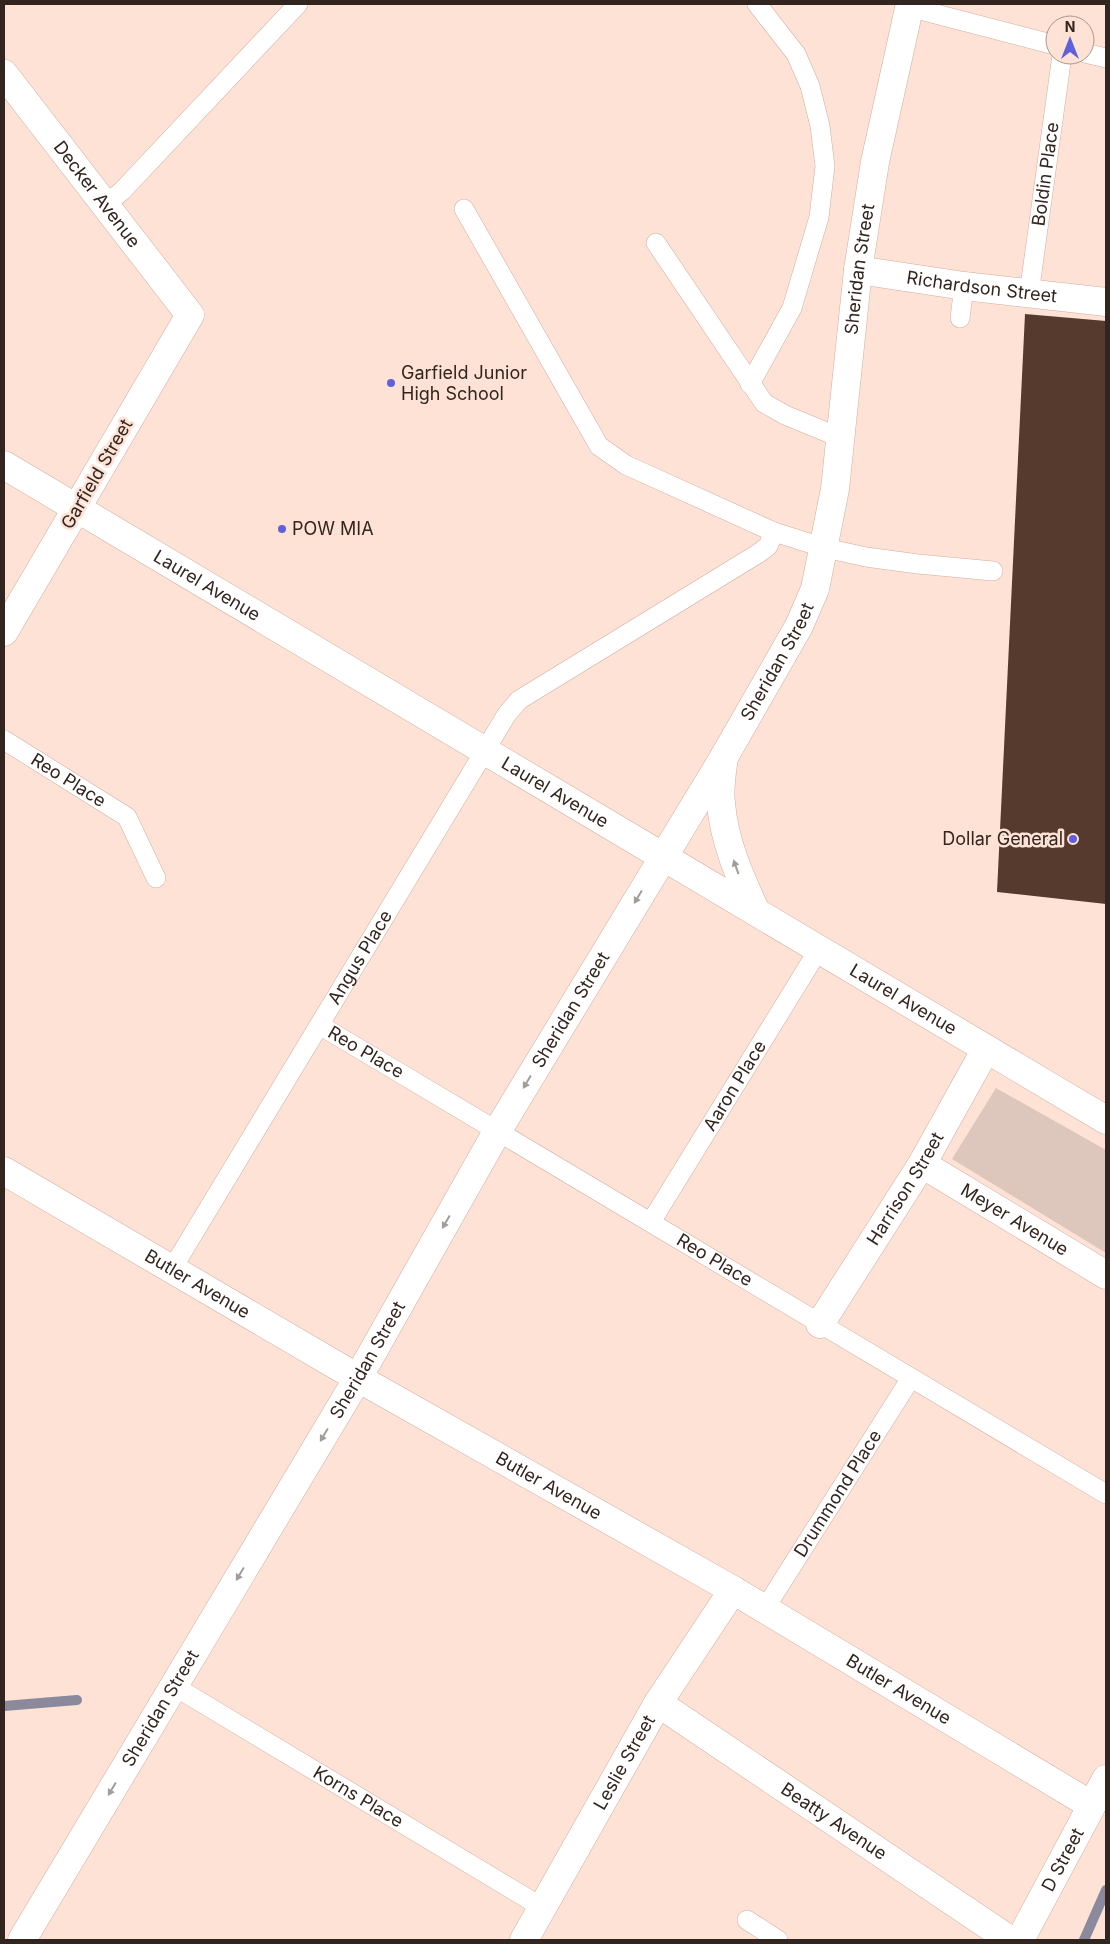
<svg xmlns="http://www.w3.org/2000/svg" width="1110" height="1944" viewBox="0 0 1110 1944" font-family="Inter,sans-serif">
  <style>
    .green { fill: #ddc6bc }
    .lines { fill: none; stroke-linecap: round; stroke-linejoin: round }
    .stream { stroke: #8a8a9c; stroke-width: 10 }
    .building { fill: #563a2d }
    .service-casing { stroke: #cfae9f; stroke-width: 20 }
    .minor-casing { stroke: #cfae9f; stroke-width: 29 }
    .tertiary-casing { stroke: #cfae9f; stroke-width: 29 }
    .service { stroke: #fff; stroke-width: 19 }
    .minor { stroke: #fff; stroke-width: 28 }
    .tertiary { stroke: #fff; stroke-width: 28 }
    .oneway { fill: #a39d9a }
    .poi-dot { fill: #5e61d9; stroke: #fee2d5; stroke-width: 2 }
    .labels { text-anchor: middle; stroke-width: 5; stroke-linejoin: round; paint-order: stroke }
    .street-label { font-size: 18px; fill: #32251f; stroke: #fee2d5 }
    .poi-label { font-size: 18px; fill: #32251f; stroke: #fee2d5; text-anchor: start }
  </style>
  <rect width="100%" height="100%" fill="#fee2d5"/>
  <path class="green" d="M 996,1088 L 1106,1150 L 1106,1253 L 952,1159 Z"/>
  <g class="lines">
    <path class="stream" d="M 4,1706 L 77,1700
      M 1084,1940 L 1106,1890"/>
  </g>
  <path class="building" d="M 1025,314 L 1106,321 L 1106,904 L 997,892 Z"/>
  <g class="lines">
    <g class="service-casing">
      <g id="service">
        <path d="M 909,7 L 1055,45"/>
        <path d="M 1085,53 L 1106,58"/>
        <path d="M 105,205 L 122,191 L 298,4"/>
        <path d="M 464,209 L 599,446 L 626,465 L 774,532 L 825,548 L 866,557 L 918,564 L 993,571"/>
        <path d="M 656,243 L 764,403 L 785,415 L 841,438"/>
        <path id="s1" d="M 1029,294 L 1062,55"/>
        <path d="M 960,318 L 964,286"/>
        <path d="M 750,384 L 792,308 L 819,217 L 825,166 L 820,126 L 810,86 L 796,54 L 757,4"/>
        <path id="s2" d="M 4,740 L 127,817 L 156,878"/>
        <path id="s3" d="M 321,1026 C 584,1180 844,1339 1106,1494"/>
        <path id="s4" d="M 651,1222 L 819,949"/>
        <path id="s5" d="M 172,1269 L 507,714 L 519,700 L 759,553 L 768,546 L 774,532"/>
        <path id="s6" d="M 764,1610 L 911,1378"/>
        <path id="s7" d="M 174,1686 L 543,1908"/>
        <path d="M 747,1920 L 778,1940"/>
      </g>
    </g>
    <g class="minor-casing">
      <g id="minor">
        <path id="s8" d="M 4,74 L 190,315 L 4,632"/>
        <path id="s9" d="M 858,270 L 964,286 L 1106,302"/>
        <path id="s10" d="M 922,1164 L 1106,1275"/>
        <path id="s11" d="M 4,1171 L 358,1378 L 733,1590 L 1091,1805"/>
        <path id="s12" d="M 820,1324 L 922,1164 L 986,1049"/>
        <path id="s13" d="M 658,1703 L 1010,1940"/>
        <path id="s14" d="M 22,1940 L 358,1378 L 498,1130 L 724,757 L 799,626 L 815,589 L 835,489 L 858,270 L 875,162 L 910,4"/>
        <path id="s15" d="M 524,1940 L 658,1703 L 733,1590"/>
        <path id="s16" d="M 1020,1940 L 1106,1779"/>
      </g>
    </g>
    <g class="tertiary-casing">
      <g id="tertiary">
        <path id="s17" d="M 4,465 L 1106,1120"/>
        <path d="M 724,757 C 722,772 719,788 721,803 C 724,842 740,877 756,912"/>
      </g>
    </g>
    <use href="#service" class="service"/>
    <use href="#minor" class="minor"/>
    <use href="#tertiary" class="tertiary"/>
  </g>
  <defs><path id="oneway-solid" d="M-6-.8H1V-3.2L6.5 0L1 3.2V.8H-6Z" transform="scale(1.25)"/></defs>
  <g class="oneway">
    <use href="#oneway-solid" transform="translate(736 867) rotate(-110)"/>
    <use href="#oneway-solid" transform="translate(638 897) rotate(121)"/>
    <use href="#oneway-solid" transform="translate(527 1082) rotate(121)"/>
    <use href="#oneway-solid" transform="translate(446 1222) rotate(120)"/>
    <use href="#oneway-solid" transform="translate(324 1435) rotate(121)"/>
    <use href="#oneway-solid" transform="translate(240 1574) rotate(121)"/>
    <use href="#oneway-solid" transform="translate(112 1789) rotate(121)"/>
  </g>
  <g class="poi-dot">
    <circle cx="391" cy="383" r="5"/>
    <circle cx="282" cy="529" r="5"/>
    <circle cx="1073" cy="839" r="5"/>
  </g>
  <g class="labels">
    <g class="street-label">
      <text dy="6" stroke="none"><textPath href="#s1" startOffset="121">Boldin Place</textPath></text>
      <text dy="6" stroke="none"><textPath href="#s8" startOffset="152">Decker Avenue</textPath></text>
      <text dy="6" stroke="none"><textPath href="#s14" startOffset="1890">Sheridan Street</textPath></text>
      <text dy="6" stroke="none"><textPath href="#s9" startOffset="125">Richardson Street</textPath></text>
      <text transform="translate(97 474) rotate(-60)" y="6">Garfield Street</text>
      <text dy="6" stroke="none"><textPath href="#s17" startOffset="236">Laurel Avenue</textPath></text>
      <text dy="6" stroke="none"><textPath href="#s14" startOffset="1485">Sheridan Street</textPath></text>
      <text dy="6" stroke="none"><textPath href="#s2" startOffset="76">Reo Place</textPath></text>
      <text dy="6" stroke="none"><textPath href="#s17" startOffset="641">Laurel Avenue</textPath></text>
      <text dy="6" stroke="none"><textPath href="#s5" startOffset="364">Angus Place</textPath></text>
      <text dy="6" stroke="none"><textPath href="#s17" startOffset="1046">Laurel Avenue</textPath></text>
      <text dy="6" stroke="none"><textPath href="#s14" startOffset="1080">Sheridan Street</textPath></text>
      <text dy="6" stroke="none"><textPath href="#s3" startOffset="52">Reo Place</textPath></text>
      <text dy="6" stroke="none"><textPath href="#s4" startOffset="160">Aaron Place</textPath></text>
      <text dy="6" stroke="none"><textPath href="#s12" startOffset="160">Harrison Street</textPath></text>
      <text dy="6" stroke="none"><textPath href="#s10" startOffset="108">Meyer Avenue</textPath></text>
      <text dy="6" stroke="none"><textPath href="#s3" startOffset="458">Reo Place</textPath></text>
      <text dy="6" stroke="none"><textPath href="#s11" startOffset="224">Butler Avenue</textPath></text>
      <text dy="6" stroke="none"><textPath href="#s14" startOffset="675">Sheridan Street</textPath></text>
      <text dy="6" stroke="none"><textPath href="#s11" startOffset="629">Butler Avenue</textPath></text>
      <text dy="6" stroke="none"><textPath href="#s6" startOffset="138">Drummond Place</textPath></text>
      <text dy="6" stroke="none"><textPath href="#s11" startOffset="1034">Butler Avenue</textPath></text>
      <text dy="6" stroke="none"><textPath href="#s14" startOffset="270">Sheridan Street</textPath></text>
      <text dy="6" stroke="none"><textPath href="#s15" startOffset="204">Leslie Street</textPath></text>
      <text dy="6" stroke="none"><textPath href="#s7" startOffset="215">Korns Place</textPath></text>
      <text dy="6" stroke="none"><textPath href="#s13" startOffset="212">Beatty Avenue</textPath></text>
      <text dy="6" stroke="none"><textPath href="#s16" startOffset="91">D Street</textPath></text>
    </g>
    <g class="poi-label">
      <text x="401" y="379">Garfield Junior<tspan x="401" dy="21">High School</tspan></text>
      <text x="292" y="535">POW MIA</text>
      <text x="1063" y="845" text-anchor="end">Dollar General</text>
    </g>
  </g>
  <rect width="1110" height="1944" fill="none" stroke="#32251f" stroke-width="10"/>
  <g transform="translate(1070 40)"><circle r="24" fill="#fee2d5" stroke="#ac968c"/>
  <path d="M0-4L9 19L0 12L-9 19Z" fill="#5e61d9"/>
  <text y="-8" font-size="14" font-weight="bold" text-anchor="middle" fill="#32251f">N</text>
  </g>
</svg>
